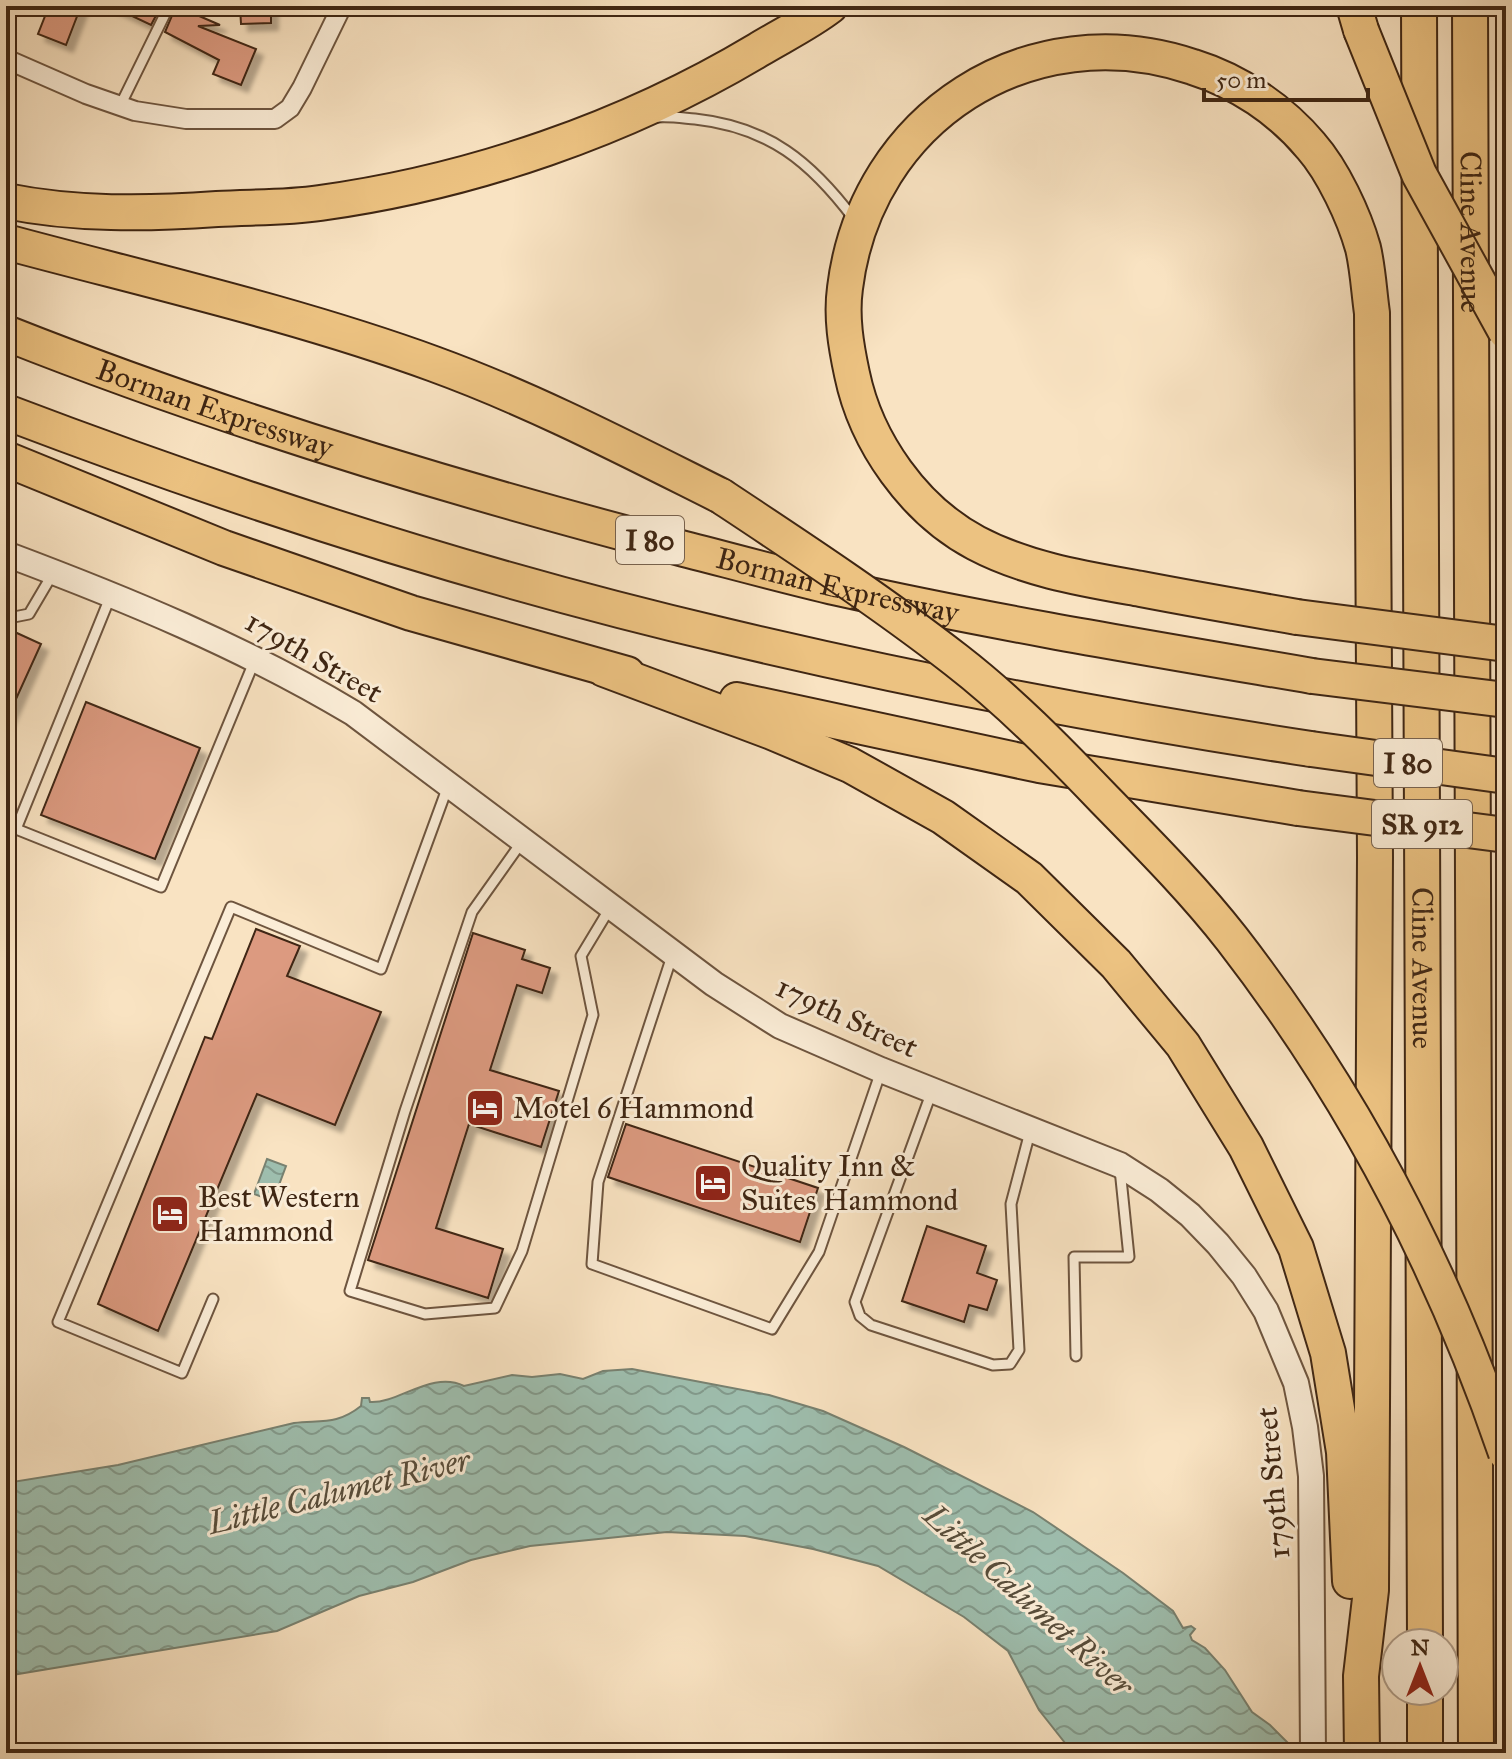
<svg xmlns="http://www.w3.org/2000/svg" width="1512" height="1759" viewBox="0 0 1512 1759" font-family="'IM FELL Great Primer',serif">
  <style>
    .water { fill: url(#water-waves); stroke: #788170; stroke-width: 2 }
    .building { fill: #dc9a80; stroke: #3f2613; stroke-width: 2; filter: url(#shadow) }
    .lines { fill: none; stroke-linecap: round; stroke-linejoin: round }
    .service-casing { stroke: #6e553f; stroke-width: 13 }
    .minor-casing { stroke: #6e553f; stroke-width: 22 }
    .tertiary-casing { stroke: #6e553f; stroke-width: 28 }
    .motorway-casing { stroke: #3f2613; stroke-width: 38 }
    .service { stroke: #fbedd7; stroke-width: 9 }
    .minor { stroke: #fbedd7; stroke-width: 18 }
    .tertiary { stroke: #fbedd7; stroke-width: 24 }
    .motorway { stroke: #ecc281; stroke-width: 34 }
    .motorway-bridge-casing { stroke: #3f2613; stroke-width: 38; stroke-linecap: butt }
    .motorway-bridge { stroke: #ecc281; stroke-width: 34 }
    .labels { text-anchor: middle; stroke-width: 6; stroke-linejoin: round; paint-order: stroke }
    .shield { fill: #fbedd7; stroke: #77624e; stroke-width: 2 }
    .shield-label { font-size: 28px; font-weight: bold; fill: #3f2613 }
    .street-label { font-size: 30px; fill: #3f2613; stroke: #fbedd7 }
    .poi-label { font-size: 30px; fill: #3f2613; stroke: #fbedd7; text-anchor: start }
    .water-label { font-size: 32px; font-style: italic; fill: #574c3a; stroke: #fbedd7 }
  </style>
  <defs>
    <pattern id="water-waves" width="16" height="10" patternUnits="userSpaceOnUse" patternTransform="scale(2)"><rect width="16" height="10" fill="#9ebeae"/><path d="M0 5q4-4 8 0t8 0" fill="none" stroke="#829a8c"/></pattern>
    <filter id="shadow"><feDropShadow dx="7" dy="7" stdDeviation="2" flood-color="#0004"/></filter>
  </defs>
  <rect width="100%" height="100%" fill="#f9e3c2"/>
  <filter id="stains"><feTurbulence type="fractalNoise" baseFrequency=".0025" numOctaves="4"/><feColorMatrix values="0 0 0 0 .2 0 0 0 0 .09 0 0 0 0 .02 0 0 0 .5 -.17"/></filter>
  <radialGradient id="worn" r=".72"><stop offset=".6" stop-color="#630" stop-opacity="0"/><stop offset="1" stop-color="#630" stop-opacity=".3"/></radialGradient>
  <path class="water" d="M 267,1159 L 286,1166 L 273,1201 L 254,1194 Z
    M 632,1369 L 769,1395 L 823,1411 L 904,1447 L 1033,1512 L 1123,1573 L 1173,1611 L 1183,1628 L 1191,1626 L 1195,1629 L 1190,1635 L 1192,1640 L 1205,1648 L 1225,1670 L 1252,1712 L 1270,1725 L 1298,1753 L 1073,1753 L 1039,1710 L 1008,1651 L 964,1617 L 878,1566 L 813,1549 L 745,1536 L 667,1532 L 530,1546 L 471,1560 L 413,1582 L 359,1596 L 277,1631 L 6,1676 L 6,1483 L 118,1465 L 294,1423 C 322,1420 337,1425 361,1406 L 362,1398 L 369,1398 L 370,1402 C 398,1404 432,1370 464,1386 L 512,1375 L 532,1377 L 560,1374 L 583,1379 L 603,1371 Z"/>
  <path class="building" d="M 49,6 L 81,6 L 66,45 L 38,34 Z
    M 111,6 L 161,6 L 151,25 Z
    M 176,6 L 220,25 L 198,26 L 256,49 L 241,85 L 213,74 L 219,60 L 165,32 Z
    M 240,6 L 271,6 L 271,23 L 241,24 Z
    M 6,628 L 41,644 L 6,721 Z
    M 86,702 L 200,748 L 155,859 L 41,815 Z
    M 256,929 L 300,946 L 287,976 L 381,1012 L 335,1125 L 257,1094 L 158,1331 L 98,1304 L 205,1037 L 212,1039 Z
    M 473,933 L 525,950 L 522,959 L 550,968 L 542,993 L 517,985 L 490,1070 L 559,1091 L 541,1147 L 469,1124 L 436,1228 L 503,1249 L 488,1298 L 368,1260 Z
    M 626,1124 L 818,1188 L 800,1242 L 608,1177 Z
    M 927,1226 L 986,1246 L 977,1273 L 997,1280 L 987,1310 L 969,1305 L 964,1322 L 902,1301 Z"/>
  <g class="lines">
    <g class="service-casing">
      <path id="service" d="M 120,106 L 169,6
        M 658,117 C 670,116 683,118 695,119 C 769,127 811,162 854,219
        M 111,595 L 16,829 L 161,887 L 254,662
        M 6,614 L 14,617 L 29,614 L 52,575
        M 521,843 L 472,912 L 405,1111 L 350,1291 L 425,1314 L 495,1308 L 522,1251 L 593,1015 L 581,956 L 610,908
        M 672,956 L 598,1182 L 592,1264 L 772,1329 L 819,1252 L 881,1071
        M 932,1091 L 855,1302 L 860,1316 L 871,1325 L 993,1365 L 1010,1364 L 1019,1350 L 1011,1204 L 1030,1132
        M 213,1299 L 182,1373 L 58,1322 L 231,907 L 381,969 L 448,786
        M 1076,1356 L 1074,1257 L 1129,1257 L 1120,1169"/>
    </g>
    <g class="minor-casing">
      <path id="minor" d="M 6,59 L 86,94 L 135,111 L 186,119 L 275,119 L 290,108 L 302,88 L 341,8"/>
    </g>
    <g class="tertiary-casing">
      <path id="tertiary" d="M 6,554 C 126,599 243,647 353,713 L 714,984 L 780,1026 L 881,1070 L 1120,1165 L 1159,1190 L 1190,1215 L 1218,1244 L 1244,1276 L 1266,1311 L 1296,1383 L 1305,1427 L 1311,1476 L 1313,1753"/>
    </g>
    <g class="motorway-casing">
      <g id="motorway">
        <path d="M 1354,6 L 1361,30"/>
        <path id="s1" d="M 1419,6 L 1425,1643"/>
        <path id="s2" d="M 1470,6 L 1476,1753"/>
        <path d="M 6,201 C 75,215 147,214 217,209 C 251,207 286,208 320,203 C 472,182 626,129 758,50 C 781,36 808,23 830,6"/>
        <path d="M 6,242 C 147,280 297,314 434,364 C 533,400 627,449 721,496"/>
        <path id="s3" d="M 6,333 C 223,419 447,487 673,546 C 728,560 782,575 838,588 C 995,623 1154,649 1312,676"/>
        <path d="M 6,412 C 240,501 481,579 725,636 C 918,682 1114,719 1311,749"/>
        <path d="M 6,459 L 224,548 L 411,613 L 627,674"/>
        <path d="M 1297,617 C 1245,608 1193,599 1141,589 C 1085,579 1027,570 976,543 C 914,510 866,442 852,374 C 846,346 841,317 845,288 C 866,117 1030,12 1193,67 C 1238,81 1281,110 1311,146 C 1333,171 1354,216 1363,248 C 1368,269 1369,292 1372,313 L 1375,857 L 1371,1590 L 1361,1676 L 1362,1753"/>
        <path d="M 604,669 L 772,732 L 850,765 L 943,817 L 1029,878 L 1116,964 L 1183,1045 L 1246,1147 L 1296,1248 L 1328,1353 L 1344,1452 L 1350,1581"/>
        <path d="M 737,700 L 1039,765 L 1298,808"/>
        <path d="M 1425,1691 L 1425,1753"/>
      </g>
    </g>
    <use href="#service" class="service"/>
    <use href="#minor" class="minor"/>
    <use href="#tertiary" class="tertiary"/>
    <use href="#motorway" class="motorway"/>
    <g class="motorway-bridge-casing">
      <path id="motorway-bridge" d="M 1361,30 L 1419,174 L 1506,332
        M 721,496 C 801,549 880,601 956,660 C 1009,701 1057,750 1104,799 C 1148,844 1193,889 1232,939 C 1352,1094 1443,1268 1506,1453
        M 1297,617 L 1506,644
        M 1312,676 L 1506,700
        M 1311,749 L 1506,776
        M 1298,808 L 1506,835"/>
    </g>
    <use href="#motorway-bridge" class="motorway-bridge"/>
  </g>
  <defs>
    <g id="hotel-square" transform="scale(2)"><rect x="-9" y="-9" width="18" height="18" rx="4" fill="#8f2418" stroke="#fbedd7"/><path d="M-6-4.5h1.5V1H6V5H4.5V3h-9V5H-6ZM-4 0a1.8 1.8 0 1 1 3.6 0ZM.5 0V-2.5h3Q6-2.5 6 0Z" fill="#fff"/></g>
  </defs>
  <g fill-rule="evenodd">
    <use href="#hotel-square" x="485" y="1108"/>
    <use href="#hotel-square" x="713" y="1183"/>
    <use href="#hotel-square" x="170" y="1214"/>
  </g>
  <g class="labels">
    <g class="shield">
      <rect x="616" y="516" width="68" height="48" rx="6"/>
      <rect x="1374" y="739" width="68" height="48" rx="6"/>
      <rect x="1372" y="800" width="100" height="48" rx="6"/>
    </g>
    <g class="shield-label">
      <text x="650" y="550">I 80</text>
      <text x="1408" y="773">I 80</text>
      <text x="1422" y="834">SR 912</text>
    </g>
    <g class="street-label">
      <text dy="10" stroke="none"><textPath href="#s2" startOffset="226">Cline Avenue</textPath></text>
      <text dy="10" stroke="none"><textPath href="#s3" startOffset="222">Borman Expressway</textPath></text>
      <text dy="10" stroke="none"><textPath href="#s3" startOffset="870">Borman Expressway</textPath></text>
      <text transform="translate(314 657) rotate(30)" y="10">179th Street</text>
      <text dy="10" stroke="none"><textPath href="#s1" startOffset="962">Cline Avenue</textPath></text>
      <text transform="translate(847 1017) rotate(25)" y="10">179th Street</text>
      <text transform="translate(1273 1483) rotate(-95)" y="10">179th Street</text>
    </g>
    <g class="poi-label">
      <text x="513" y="1118">Motel 6 Hammond</text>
      <text x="741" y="1176">Quality Inn &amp;<tspan x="741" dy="34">Suites Hammond</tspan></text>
      <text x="198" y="1207">Best Western<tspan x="198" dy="34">Hammond</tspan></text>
    </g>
    <g class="water-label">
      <text transform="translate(339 1491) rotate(-14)" y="11">Little Calumet River</text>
      <text transform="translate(1029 1600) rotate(42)" y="11">Little Calumet River</text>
    </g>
  </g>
  <rect width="1512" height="1759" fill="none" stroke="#f9e3c2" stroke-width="32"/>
  <rect x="8" y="8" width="1496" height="1743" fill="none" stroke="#3f2613" stroke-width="4"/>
  <rect x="16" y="16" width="1480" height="1727" fill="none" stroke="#3f2613" stroke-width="2"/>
  <g transform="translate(1420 1667)"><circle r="38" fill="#fbedd7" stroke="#b09d89" stroke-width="2"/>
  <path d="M0-6L14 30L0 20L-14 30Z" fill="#8f2418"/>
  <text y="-12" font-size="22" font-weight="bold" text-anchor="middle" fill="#3f2613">N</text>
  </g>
  <path d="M1204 88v12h164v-12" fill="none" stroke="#3f2613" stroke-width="4"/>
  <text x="1216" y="88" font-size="24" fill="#3f2613" stroke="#fbedd7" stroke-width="6" paint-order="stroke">50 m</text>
  <rect width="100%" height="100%" filter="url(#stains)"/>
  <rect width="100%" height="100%" fill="url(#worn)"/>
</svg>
